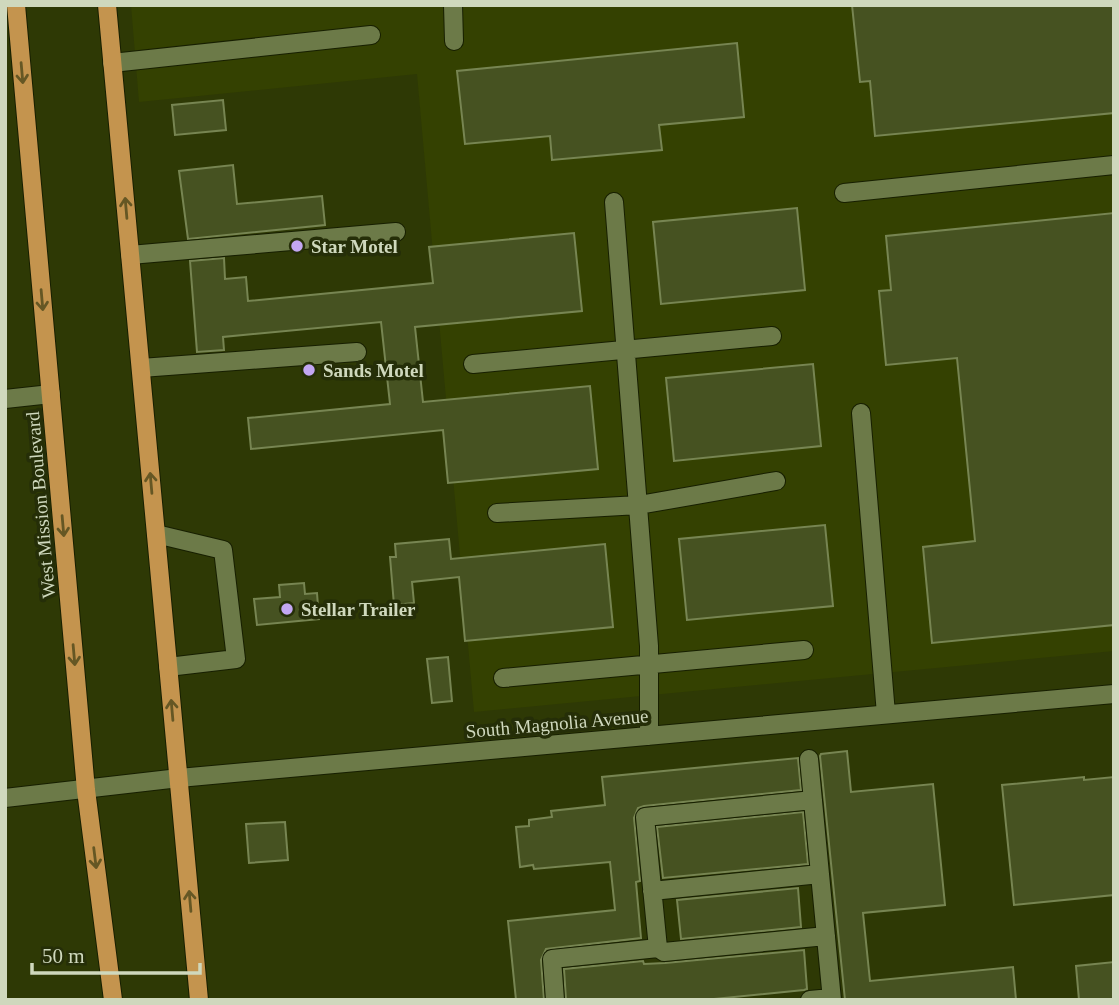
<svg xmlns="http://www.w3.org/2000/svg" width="1119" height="1005" viewBox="0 0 1119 1005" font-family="'Times New Roman',serif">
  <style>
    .built { fill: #344101 }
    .building { fill: #465221; stroke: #778552; stroke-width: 2 }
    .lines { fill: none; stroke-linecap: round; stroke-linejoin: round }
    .minor-casing { stroke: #171f00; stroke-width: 20 }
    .major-casing { stroke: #171f00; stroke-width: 20 }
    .minor { stroke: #6c7a48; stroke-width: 18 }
    .major { stroke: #c4944e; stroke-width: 18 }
    .oneway { stroke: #655724 }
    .poi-dot { fill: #c3a7f2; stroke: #252e08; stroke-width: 2.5 }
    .labels { text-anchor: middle; stroke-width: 7; stroke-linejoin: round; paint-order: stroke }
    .poi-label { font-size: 19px; font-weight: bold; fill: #cfd8bd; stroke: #252e08; text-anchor: start }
    .street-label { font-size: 19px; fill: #cfd8bd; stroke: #252e08 }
  </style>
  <rect width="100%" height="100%" fill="#2e3905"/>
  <path class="built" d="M 131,5 L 1114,5 L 1114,651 L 474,712 L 417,74 L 139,102 Z"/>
  <path class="building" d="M 852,5 L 1114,5 L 1114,113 L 875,136 L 870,81 L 860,82 Z
    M 737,43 L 744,117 L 659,125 L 662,150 L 552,160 L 550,136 L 465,144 L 457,71 Z
    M 223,100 L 226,130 L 175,135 L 172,105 Z
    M 233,165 L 237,204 L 322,196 L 325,225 L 188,239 L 179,171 Z
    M 797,208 L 805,290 L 661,304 L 653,222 Z
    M 1114,213 L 1114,625 L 932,643 L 923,547 L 975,541 L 957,358 L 886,365 L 879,291 L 891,290 L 886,236 Z
    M 574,233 L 582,311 L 415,327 L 423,402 L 590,386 L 598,469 L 448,483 L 443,430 L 251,449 L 248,418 L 390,404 L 381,322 L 223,337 L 224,350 L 197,352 L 190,261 L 224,258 L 225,279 L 246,277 L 248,301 L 433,283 L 429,247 Z
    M 813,364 L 821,446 L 674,461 L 666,378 Z
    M 825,525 L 833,606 L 687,620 L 679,539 Z
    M 449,539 L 451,559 L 605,544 L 613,627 L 465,641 L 459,577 L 412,582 L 414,603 L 394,605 L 390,557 L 396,557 L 395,544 Z
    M 304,583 L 305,594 L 317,593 L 319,619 L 257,625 L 254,599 L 280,597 L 279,585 Z
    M 448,657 L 452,701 L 432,703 L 427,659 Z
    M 847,751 L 851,792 L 933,784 L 945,905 L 863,913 L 870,981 L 1013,967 L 1016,1000 L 845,1000 L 820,756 L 821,754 Z
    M 798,758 L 801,790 L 644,806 L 638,808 L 634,818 L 640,881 L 636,882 L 641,938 L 546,949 L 541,960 L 544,1000 L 516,1000 L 508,921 L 615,910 L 610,862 L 534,869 L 533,865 L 520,867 L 516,827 L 529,826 L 529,820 L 552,817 L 551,811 L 605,805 L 602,777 Z
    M 1084,777 L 1084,780 L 1114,777 L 1114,895 L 1014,905 L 1002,785 Z
    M 803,812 L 808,864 L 663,878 L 657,827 Z
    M 285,822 L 288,860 L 249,863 L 246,824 Z
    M 798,888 L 801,927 L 681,939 L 677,900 Z
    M 804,950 L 807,989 L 804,990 L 704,1000 L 566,1000 L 564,969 L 643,961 L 644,964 L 665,963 Z
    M 1114,962 L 1114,1000 L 1079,1000 L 1076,966 Z"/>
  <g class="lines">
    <g class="minor-casing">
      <path id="minor" d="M 453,5 L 454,41
        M 112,63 L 371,35
        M 844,193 L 1114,165
        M 614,202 L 649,646 L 649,736
        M 130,255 L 396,232
        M 473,364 L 772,336
        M 141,368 L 357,352
        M 5,399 L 51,394
        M 861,413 L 886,714
        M 497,513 L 639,505 L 776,481
        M 156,534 L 223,550 L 236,659 L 168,667
        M 503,678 L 804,650
        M 809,759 L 832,1000
        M 5,798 L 179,778 L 1114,694
        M 652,891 L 820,874
        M 658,948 L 664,952 L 826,936
        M 555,1000 L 552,959 L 658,948 L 645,817 L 813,800
        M 810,1000 L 831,998"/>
    </g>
    <g class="major-casing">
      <path id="major" d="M 16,5 L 86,790 L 113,1000
        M 107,5 L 199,1000"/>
    </g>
    <use href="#minor" class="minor"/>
    <use href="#major" class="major"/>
  </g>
  <defs><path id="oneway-shaft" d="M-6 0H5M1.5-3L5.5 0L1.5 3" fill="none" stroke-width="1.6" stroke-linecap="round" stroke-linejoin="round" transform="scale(1.75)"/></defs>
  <g class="oneway">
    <use href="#oneway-shaft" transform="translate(22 73) rotate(85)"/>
    <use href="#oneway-shaft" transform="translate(126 208) rotate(-95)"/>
    <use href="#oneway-shaft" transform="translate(42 300) rotate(85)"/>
    <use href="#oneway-shaft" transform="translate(151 483) rotate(-95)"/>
    <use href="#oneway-shaft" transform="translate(63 526) rotate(85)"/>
    <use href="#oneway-shaft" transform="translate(74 655) rotate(85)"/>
    <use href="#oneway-shaft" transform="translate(172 710) rotate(-95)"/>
    <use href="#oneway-shaft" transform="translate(95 858) rotate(83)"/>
    <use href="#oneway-shaft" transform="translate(190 901) rotate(-95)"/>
  </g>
  <g class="poi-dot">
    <circle cx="297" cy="246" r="7"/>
    <circle cx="309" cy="370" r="7"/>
    <circle cx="287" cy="609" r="7"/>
  </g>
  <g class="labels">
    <g class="poi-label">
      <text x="311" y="253">Star Motel</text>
      <text x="323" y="377">Sands Motel</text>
      <text x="301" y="616">Stellar Trailer</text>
    </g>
    <g class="street-label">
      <text transform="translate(40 505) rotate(-95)" y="7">West Mission Boulevard</text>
      <text transform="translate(557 723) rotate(-5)" y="7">South Magnolia Avenue</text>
    </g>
  </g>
  <rect width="1119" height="1005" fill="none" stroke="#cfd8bd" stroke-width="14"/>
  <path d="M32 963v10h168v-10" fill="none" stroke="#cfd8bd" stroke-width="3.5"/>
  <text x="42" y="963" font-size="21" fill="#cfd8bd" stroke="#252e08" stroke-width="5" paint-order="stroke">50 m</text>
</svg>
